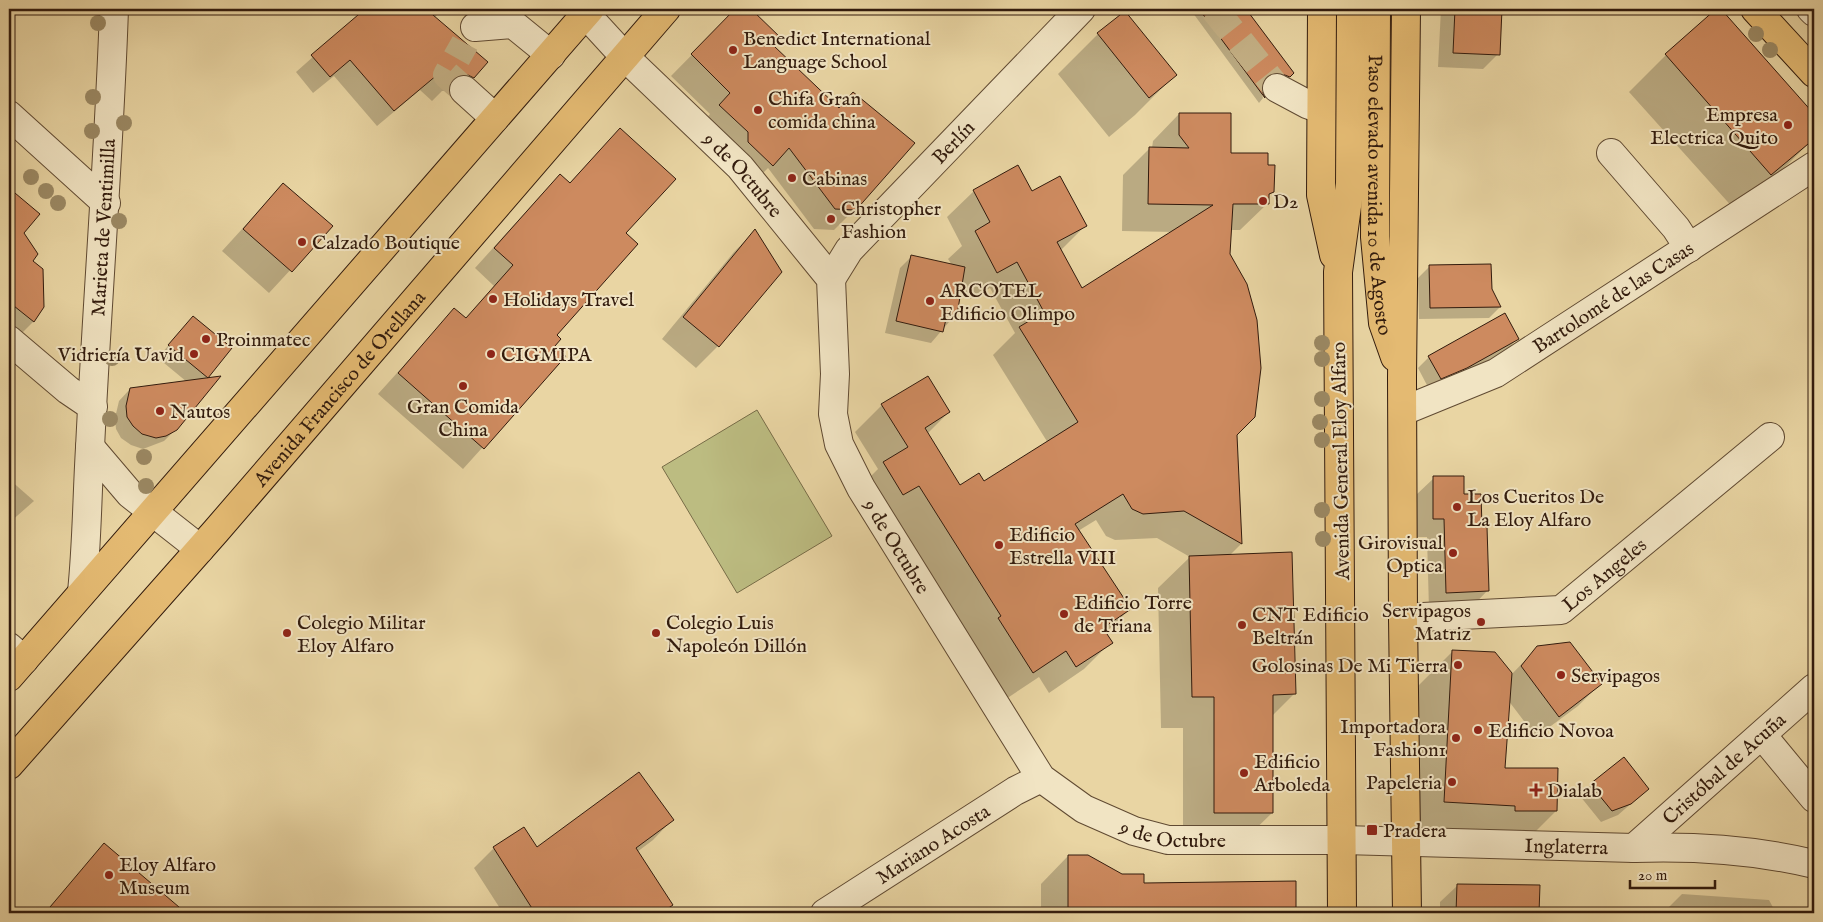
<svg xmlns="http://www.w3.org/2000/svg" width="1823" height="922" viewBox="0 0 1823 922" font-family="'IM FELL English',serif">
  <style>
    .green { fill: #bcbc81; stroke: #776c47 }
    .shadow { fill: #0003 }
    .building { fill: #cd8a5f; stroke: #321b0d }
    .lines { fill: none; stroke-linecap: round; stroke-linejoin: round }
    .minor-tunnel { stroke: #c4b085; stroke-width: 28; stroke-dasharray: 28 14; stroke-linecap: butt }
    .minor-casing { stroke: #604a32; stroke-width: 30 }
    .major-casing { stroke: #321b0d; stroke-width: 30 }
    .minor { stroke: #f1e4c3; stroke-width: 28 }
    .major { stroke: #e4ba72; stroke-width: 28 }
    .tree { fill: #9b8964 }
    .poi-dot { fill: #8f2418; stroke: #f1e4c3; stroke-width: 2 }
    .labels { text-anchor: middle; stroke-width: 4; stroke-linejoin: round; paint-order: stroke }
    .poi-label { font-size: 20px; fill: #321b0d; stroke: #f1e4c3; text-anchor: start }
    .street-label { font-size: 20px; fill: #321b0d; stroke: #f1e4c3 }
  </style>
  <rect width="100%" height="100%" fill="#e9d5a3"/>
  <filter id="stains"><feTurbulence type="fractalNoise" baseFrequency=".004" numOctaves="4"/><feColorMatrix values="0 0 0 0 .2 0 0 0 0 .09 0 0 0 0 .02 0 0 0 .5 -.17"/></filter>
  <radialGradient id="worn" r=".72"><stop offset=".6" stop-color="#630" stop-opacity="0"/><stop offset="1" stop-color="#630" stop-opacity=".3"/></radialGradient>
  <path class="green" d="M 757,410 L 832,536 L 737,593 L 662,467 Z"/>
  <path class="shadow" d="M 367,9 L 443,9 L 434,18 L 473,77 L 457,94 L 451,91 L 442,91 L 432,101 L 420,90 L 377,126 L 334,76 L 313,93 L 296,72 Z
    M 737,9 L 749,9 L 780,39 L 772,46 L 838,109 L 853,93 L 855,209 L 834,230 L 814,229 L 768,168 L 751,185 L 699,127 L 710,114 L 671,76 Z
    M 1190,9 L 1245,9 L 1293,73 L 1283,82 L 1271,77 L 1262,80 L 1260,88 L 1263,98 L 1259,103 Z
    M 1441,9 L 1501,9 L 1498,54 L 1483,69 L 1438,67 Z
    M 1719,9 L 1814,116 L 1814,138 L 1788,164 L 1735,210 L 1629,92 L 1666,55 Z
    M 1098,34 L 1175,75 L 1135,115 L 1109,137 L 1058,74 Z
    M 1179,114 L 1229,154 L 1267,166 L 1273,192 L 1267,197 L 1267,204 L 1240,230 L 1230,230 L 1228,254 L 1241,544 L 1229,556 L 1294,694 L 1272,716 L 1272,813 L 1240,844 L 1183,844 L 1183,728 L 1161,728 L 1158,588 L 1190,557 L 1157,538 L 1115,540 L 1106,536 L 1096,520 L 1078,531 L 1130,609 L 1105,633 L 1111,642 L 1084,669 L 1049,693 L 1039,677 L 1006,699 L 972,646 L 974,643 L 891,512 L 857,490 L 878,469 L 855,432 L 882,405 L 949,412 L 927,434 L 960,487 L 984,483 L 1048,443 L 993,355 L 1015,333 L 990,288 L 970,299 L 961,283 L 955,315 L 931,343 L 885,333 L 900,268 L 912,256 L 952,265 L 948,259 L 962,246 L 947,217 L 974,191 L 1032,193 L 1085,226 L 1061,250 L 1082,290 L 1174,232 L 1122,231 L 1123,175 L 1150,148 L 1152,148 L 1153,141 Z
    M 620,129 L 624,233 L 555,335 L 553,346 L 565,356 L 463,469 L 378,394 L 454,310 L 465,319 L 494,286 L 475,268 L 540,196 L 560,176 L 569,184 Z
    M 283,184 L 331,226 L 269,293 L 222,251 Z
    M 9,189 L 38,214 L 22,233 L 43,307 L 33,322 L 13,342 L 9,338 Z
    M 755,231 L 780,272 L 718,346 L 696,368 L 662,339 L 734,252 Z
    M 1430,266 L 1491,290 L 1500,307 L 1489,318 L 1419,319 L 1418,278 Z
    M 182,329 L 231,348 L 205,379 L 176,429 L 164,441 L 143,449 L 131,445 L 121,438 L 116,429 L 115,418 L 119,401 L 130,389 L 187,382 L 158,358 Z
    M 1517,339 L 1506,351 L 1454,379 L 1429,389 L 1418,368 L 1429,357 Z
    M 1434,478 L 1463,495 L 1480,528 L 1487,591 L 1470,609 L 1429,610 L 1427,537 L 1416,537 L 1416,495 Z
    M 9,479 L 34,501 L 9,523 Z
    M 1538,647 L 1600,684 L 1578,706 L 1536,737 L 1508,700 L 1503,769 L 1556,811 L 1521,846 L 1410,837 L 1418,686 L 1453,651 L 1511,675 Z
    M 1591,785 L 1648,789 L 1618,815 L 1601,822 L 1580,796 Z
    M 672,820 L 653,840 L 637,852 L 671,905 L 663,913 L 503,913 L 474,868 L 494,848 L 524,829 L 537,849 Z
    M 104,845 L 176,907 L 171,913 L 44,913 Z
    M 1068,856 L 1143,884 L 1295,882 L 1295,913 L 1041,913 L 1041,884 Z
    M 1457,886 L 1538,886 L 1538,913 L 1440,913 L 1440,902 Z
    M 1682,894 L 1769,900 L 1776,913 L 1663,913 Z"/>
  <path class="building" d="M 365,9 L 426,9 L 488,62 L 474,78 L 468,75 L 460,75 L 453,79 L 449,86 L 437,75 L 394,111 L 350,60 L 330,77 L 311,55 Z
    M 735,9 L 751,9 L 782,39 L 774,46 L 839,108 L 853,92 L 915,143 L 856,210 L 835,209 L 789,148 L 773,166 L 748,142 L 748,132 L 719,105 L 730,93 L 691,54 Z
    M 1199,9 L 1246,9 L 1294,73 L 1290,77 L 1277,72 L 1268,75 L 1263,81 L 1261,88 L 1265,98 Z
    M 1455,9 L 1502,9 L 1500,55 L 1453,53 Z
    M 1716,9 L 1721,9 L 1814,114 L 1814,139 L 1771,175 L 1665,54 Z
    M 1125,11 L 1177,75 L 1149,98 L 1097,33 Z
    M 1179,113 L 1231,113 L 1231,153 L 1268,153 L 1268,165 L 1275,165 L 1274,192 L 1269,194 L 1269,204 L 1233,204 L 1230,254 L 1247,284 L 1257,320 L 1261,368 L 1255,417 L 1237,435 L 1242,544 L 1184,511 L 1143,514 L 1132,509 L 1123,494 L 1075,524 L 1131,609 L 1103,628 L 1113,643 L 1076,667 L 1066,651 L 1033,673 L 998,618 L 1001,616 L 919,486 L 903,495 L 883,462 L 908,447 L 881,404 L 928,376 L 950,412 L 925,428 L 960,485 L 979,473 L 984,481 L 1078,422 L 1019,327 L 1044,312 L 1017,262 L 997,273 L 975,231 L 990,222 L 973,190 L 1018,165 L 1032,191 L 1060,176 L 1087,226 L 1057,242 L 1082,288 L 1213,205 L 1148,204 L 1149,147 L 1189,148 L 1179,135 Z
    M 620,128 L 676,179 L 626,233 L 638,244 L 557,335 L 561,339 L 555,346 L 566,356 L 484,449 L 398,373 L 454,308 L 466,318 L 513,265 L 494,248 L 560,174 L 570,183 Z
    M 283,183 L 333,226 L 292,272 L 243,229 Z
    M 9,188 L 40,214 L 24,233 L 38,254 L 33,261 L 43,269 L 44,307 L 34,322 L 9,302 Z
    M 755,229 L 782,272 L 719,347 L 683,317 Z
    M 911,255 L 965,267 L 957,315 L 946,319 L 943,332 L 896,321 Z
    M 1491,264 L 1492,289 L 1501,307 L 1430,308 L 1429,265 Z
    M 1505,313 L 1519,339 L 1467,368 L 1441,379 L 1428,356 Z
    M 193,316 L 232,348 L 208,378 L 168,345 Z
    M 221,376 L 177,430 L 166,436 L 156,438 L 142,434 L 133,426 L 127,417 L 126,406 L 130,388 Z
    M 1433,476 L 1464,476 L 1464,494 L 1481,494 L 1482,527 L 1487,527 L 1489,591 L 1446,593 L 1444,519 L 1433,519 Z
    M 1292,552 L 1296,694 L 1273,695 L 1273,813 L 1214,813 L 1214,697 L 1192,697 L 1189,556 Z
    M 1570,642 L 1602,684 L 1559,717 L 1521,666 L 1537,646 Z
    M 1452,650 L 1495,652 L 1512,673 L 1505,768 L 1558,768 L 1557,811 L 1515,811 L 1515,806 L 1444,802 Z
    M 1624,757 L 1649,789 L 1631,804 L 1612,811 L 1590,784 Z
    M 639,772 L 674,820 L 636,848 L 673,905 L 661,913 L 535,913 L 493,847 L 524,827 L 537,847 Z
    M 104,843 L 186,913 L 45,913 Z
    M 1068,855 L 1088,855 L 1122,874 L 1144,874 L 1144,883 L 1296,881 L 1296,913 L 1068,913 Z
    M 1457,884 L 1540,885 L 1539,913 L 1456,913 Z"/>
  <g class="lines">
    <path class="minor-tunnel" d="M 1214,9 L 1277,88
      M 464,90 L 447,75 L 465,43"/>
    <g class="minor-casing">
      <g id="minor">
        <path id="s1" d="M 581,9 L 625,57 L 740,167 L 831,279 L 835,374 L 833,414 L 839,444 L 861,488 L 1041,778 L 1084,809 L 1134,831 L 1168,840 L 1343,840 L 1634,848 C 1693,846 1756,850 1814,864"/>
        <path d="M 1811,9 L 1814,12"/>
        <path d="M 475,27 L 513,24 L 551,55"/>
        <path d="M 1277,88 L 1307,104 L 1321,109"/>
        <path d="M 464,90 L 495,118"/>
        <path d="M 9,115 L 106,203"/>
        <path d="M 1611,153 L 1676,228 L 1689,248"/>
        <path id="s2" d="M 831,279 L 849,250 L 1081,9"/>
        <path d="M 9,340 L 68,390 L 93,407"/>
        <path id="s3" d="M 1403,411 L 1496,373 L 1814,166"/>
        <path d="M 90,447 L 130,494 L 200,549"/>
        <path id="s4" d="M 82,592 C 87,544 87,497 90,448 C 97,302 109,155 114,9"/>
        <path id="s5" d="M 1403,618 L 1561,610 L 1770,437"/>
        <path d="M 9,647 L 24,660"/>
        <path d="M 1762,735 L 1814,798"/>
        <path id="s6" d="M 1634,848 L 1814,688"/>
        <path id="s7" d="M 825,913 L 1015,791 L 1041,778"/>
      </g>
    </g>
    <g class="major-casing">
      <g id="major">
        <path d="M 1322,9 L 1321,195 L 1334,255"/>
        <path id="s8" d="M 1376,9 L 1375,237 L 1383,323 L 1395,357"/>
        <path d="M 1406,9 L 1402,378 L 1403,618 L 1407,913"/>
        <path d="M 1755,9 L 1814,73"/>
        <path d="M 9,677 L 590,9"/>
        <path id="s9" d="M 9,765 L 216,531 L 666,9"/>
        <path d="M 1342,913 L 1338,272 L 1350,184 L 1351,9"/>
      </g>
    </g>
    <use href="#minor" class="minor"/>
    <use href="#major" class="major"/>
  </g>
  <g class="tree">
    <circle cx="98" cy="23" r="8"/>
    <circle cx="1756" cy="34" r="8"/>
    <circle cx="1770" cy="50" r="8"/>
    <circle cx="93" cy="97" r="8"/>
    <circle cx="124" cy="123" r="8"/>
    <circle cx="92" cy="131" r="8"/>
    <circle cx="31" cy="177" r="8"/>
    <circle cx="46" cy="191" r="8"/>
    <circle cx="58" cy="203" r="8"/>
    <circle cx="119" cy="221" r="8"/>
    <circle cx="1322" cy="343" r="8"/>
    <circle cx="112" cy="358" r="8"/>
    <circle cx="1322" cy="359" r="8"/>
    <circle cx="1322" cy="399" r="8"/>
    <circle cx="110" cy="419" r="8"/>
    <circle cx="1320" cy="422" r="8"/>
    <circle cx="1322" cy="440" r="8"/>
    <circle cx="144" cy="457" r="8"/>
    <circle cx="146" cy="486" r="8"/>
    <circle cx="1322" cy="510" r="8"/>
    <circle cx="1323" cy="539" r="8"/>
  </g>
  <g class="poi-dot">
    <circle cx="733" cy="50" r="5"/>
    <circle cx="758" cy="110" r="5"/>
    <circle cx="1788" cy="125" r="5"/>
    <circle cx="792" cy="178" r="5"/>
    <circle cx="1263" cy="201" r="5"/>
    <circle cx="831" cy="219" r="5"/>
    <circle cx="302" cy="242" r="5"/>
    <circle cx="493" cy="299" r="5"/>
    <circle cx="930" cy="301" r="5"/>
    <circle cx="206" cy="339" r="5"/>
    <circle cx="194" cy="354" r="5"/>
    <circle cx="491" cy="354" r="5"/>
    <circle cx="463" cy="386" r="5"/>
    <circle cx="160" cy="411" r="5"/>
    <circle cx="1457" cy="507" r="5"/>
    <circle cx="999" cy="545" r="5"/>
    <circle cx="1453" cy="553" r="5"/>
    <circle cx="1064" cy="614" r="5"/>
    <circle cx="1481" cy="622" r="5"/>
    <circle cx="1242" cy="625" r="5"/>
    <circle cx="287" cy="633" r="5"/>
    <circle cx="656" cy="633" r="5"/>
    <circle cx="1458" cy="665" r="5"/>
    <circle cx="1561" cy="675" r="5"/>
    <circle cx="1478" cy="730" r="5"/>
    <circle cx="1456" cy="738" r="5"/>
    <circle cx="1244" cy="773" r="5"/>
    <circle cx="1452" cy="782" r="5"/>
    <path d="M1533.5 782.5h5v5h5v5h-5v5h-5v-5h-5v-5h5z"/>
    <rect x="1366" y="824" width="12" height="12" rx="2.5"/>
    <circle cx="109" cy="875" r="5"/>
  </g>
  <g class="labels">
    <g class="poi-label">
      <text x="743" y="45">Benedict International<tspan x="743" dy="23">Language School</tspan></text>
      <text x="768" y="105">Chifa Gran<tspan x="768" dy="23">comida china</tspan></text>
      <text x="1778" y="121" text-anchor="end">Empresa<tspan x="1778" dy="23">Electrica Quito</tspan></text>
      <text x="802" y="185">Cabinas</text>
      <text x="1273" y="208">D2</text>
      <text x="841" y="215">Christopher<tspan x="841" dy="23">Fashion</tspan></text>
      <text x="312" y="249">Calzado Boutique</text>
      <text x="940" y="297">ARCOTEL<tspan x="940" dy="23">Edificio Olimpo</tspan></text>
      <text x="503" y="306">Holidays Travel</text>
      <text x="216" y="346">Proinmatec</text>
      <text x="184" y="361" text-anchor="end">Vidriería Uavid</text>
      <text x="501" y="361">CIGMIPA</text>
      <text x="463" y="413" text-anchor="middle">Gran Comida<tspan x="463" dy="23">China</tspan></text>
      <text x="170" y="418">Nautos</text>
      <text x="1467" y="503">Los Cueritos De<tspan x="1467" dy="23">La Eloy Alfaro</tspan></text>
      <text x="1009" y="541">Edificio<tspan x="1009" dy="23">Estrella VIII</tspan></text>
      <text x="1443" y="549" text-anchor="end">Girovisual<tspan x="1443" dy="23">Optica</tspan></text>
      <text x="1074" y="609">Edificio Torre<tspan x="1074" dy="23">de Triana</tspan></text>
      <text x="1471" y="617" text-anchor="end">Servipagos<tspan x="1471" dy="23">Matriz</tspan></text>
      <text x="1252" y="621">CNT Edificio<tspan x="1252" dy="23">Beltrán</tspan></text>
      <text x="297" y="629">Colegio Militar<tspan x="297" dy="23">Eloy Alfaro</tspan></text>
      <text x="666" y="629">Colegio Luis<tspan x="666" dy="23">Napoleón Dillón</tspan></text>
      <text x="1448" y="672" text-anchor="end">Golosinas De Mi Tierra</text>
      <text x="1571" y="682">Servipagos</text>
      <text x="1446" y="733" text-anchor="end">Importadora<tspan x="1446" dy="23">Fashion1</tspan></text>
      <text x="1488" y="737">Edificio Novoa</text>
      <text x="1254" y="768">Edificio<tspan x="1254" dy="23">Arboleda</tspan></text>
      <text x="1442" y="789" text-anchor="end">Papeleria</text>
      <text x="1547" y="797">Dialab</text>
      <text x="1383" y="837">Pradera</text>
      <text x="119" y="871">Eloy Alfaro<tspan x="119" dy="23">Museum</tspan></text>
    </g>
    <g class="street-label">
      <text dy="7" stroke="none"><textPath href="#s2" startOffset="184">Berlín</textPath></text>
      <text dy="7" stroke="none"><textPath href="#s1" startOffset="232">9 de Octubre</textPath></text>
      <text dy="7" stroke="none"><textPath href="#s8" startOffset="186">Paso elevado avenida 10 de Agosto</textPath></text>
      <text dy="7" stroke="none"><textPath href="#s4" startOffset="365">Marieta de Ventimilla</textPath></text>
      <text dy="7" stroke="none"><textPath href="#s3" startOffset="240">Bartolomé de las Casas</textPath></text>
      <text dy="7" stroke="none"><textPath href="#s9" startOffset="501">Avenida Francisco de Orellana</textPath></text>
      <text transform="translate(1340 461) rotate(-91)" y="7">Avenida General Eloy Alfaro</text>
      <text dy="7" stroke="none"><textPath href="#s1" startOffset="652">9 de Octubre</textPath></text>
      <text dy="7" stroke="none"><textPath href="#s5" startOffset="214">Los Angeles</textPath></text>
      <text dy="7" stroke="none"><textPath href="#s6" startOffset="120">Cristóbal de Acuña</textPath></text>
      <text dy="7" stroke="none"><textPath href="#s1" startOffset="1072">9 de Octubre</textPath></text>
      <text dy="7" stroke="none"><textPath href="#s7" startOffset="128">Mariano Acosta</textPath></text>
      <text dy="7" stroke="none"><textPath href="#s1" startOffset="1466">Inglaterra</textPath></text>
    </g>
  </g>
  <rect width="1823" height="922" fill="none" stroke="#e9d5a3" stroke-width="30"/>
  <rect x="10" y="10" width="1803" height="902" fill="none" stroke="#321b0d" stroke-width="2.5"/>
  <rect x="15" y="15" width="1793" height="892" fill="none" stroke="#321b0d"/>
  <path d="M1630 880v8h85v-8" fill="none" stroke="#321b0d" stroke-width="2.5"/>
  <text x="1638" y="880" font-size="15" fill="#321b0d" stroke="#f1e4c3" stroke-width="4" paint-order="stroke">20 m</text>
  <rect width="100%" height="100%" filter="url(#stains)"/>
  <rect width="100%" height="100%" fill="url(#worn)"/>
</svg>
